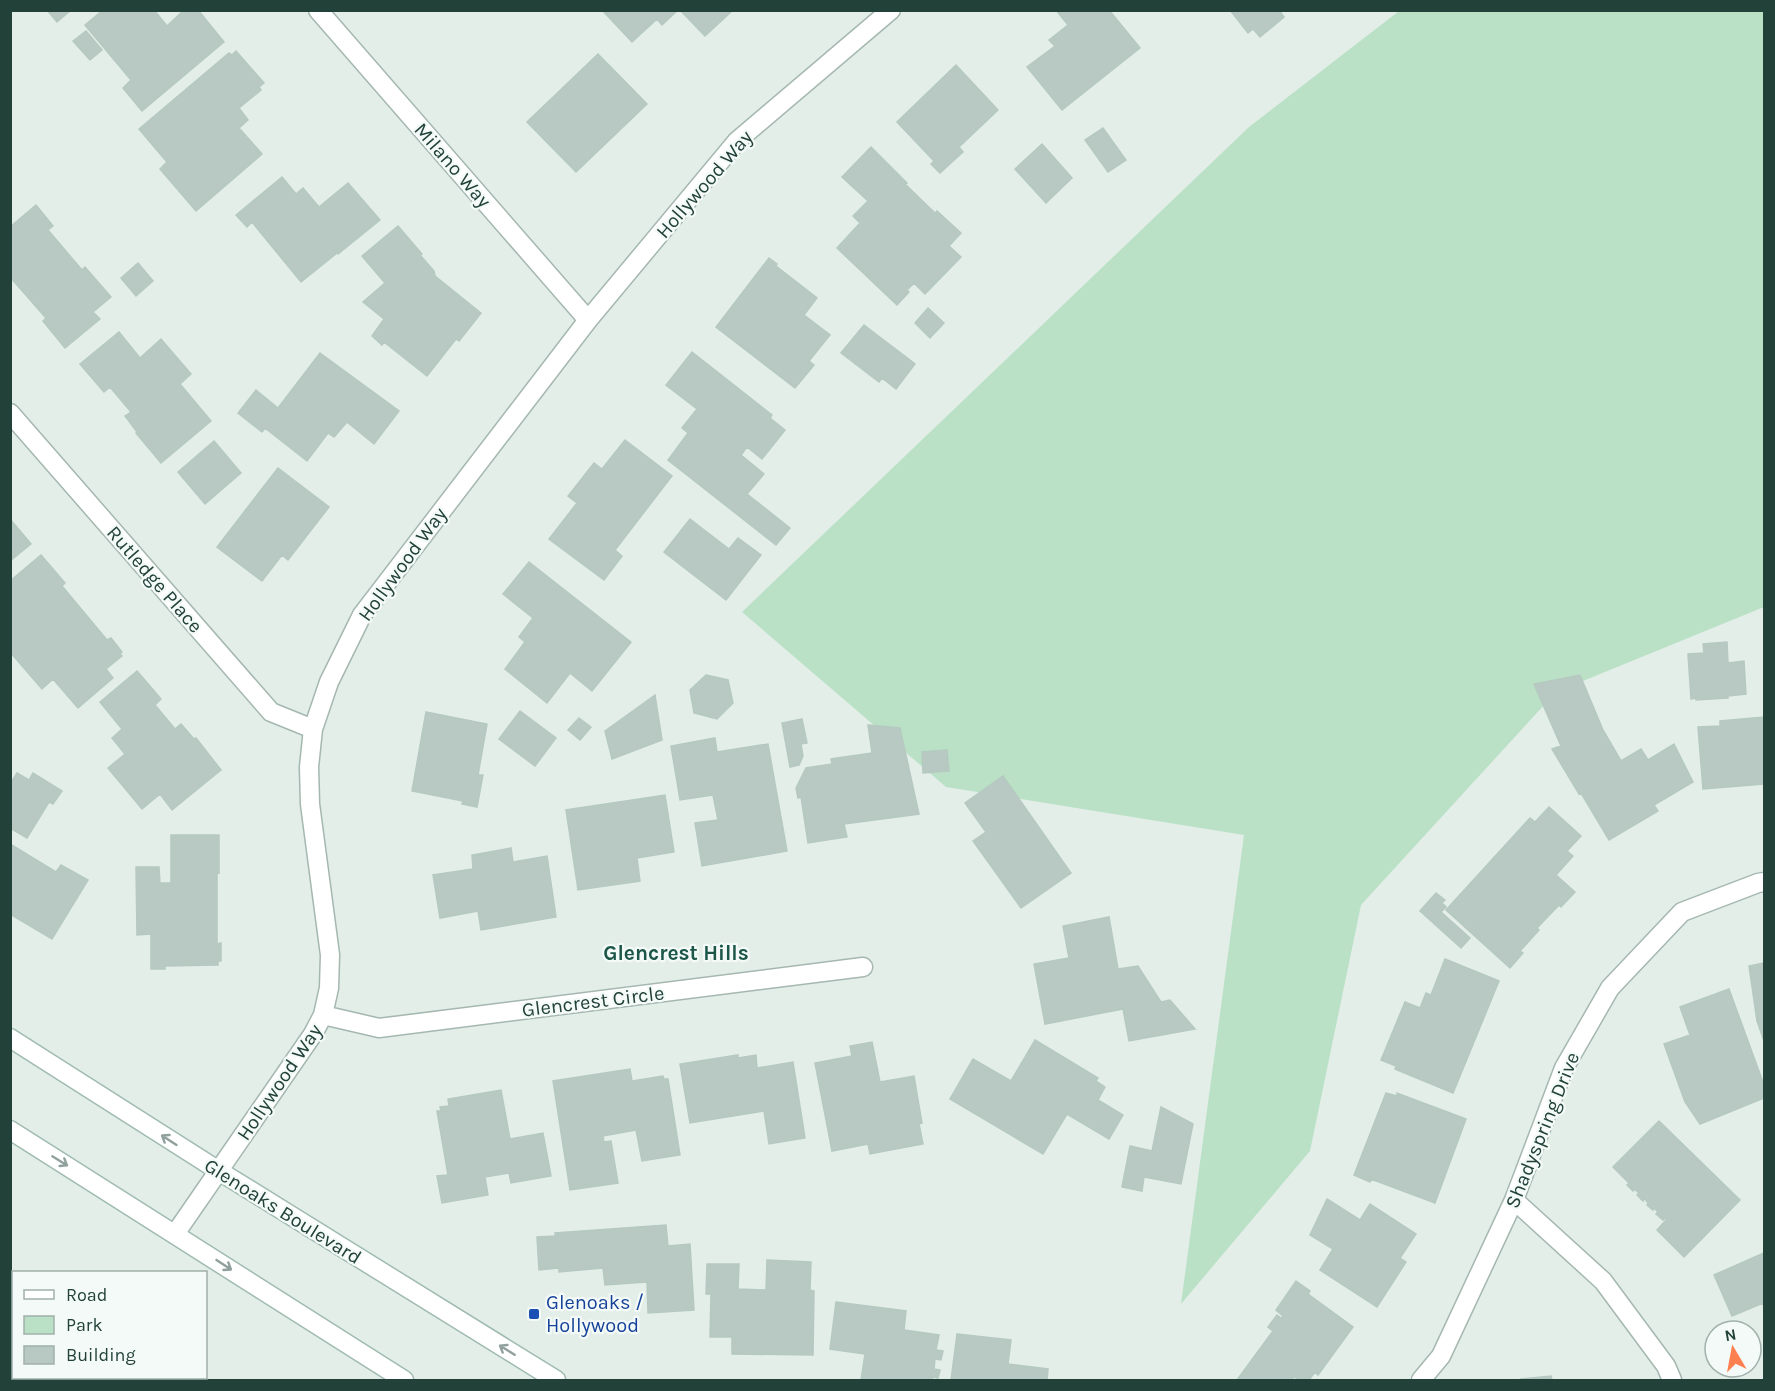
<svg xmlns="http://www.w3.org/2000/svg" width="1775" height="1391" viewBox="0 0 1775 1391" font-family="Karla,sans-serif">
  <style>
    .green { fill: #bae1c6 }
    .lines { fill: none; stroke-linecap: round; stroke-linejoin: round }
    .stream { stroke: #87c9d8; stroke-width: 14 }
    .building { fill: #b8c9c3; stroke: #b5c9c1; stroke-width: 1.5 }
    .minor-casing { stroke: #a5b7b1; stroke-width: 21 }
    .secondary-casing { stroke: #a0bbb2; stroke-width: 21 }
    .minor { stroke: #fff; stroke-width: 18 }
    .secondary { stroke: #fff; stroke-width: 18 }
    .oneway { stroke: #90a09c }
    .transit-dot { fill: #1a4fb4; stroke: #f4faf7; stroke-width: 2 }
    .labels { text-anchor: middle; stroke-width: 4.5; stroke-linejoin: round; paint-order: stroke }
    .street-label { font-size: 20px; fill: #214139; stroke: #f4faf7 }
    .transit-label { font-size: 20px; fill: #164399; stroke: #f4faf7; text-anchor: start }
    .neighbourhood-label { font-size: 21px; font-weight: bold; fill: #1b5649; stroke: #f4faf7 }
  </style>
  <rect width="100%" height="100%" fill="#e3eee9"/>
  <path class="green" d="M 1399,11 L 1764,11 L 1764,607 L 1556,692 L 1361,905 L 1310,1151 L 1181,1304 L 1244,835 L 946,787 L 742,612 L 1249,127 Z"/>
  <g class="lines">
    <path class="stream" d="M 10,1302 L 14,1304
      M 131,1378 L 136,1380"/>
  </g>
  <path class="building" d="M 47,10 L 71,10 L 57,22 Z
    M 103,10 L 154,10 L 167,26 L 184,10 L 198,10 L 224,42 L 142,111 L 123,88 L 131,80 L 85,25 Z
    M 602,10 L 678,10 L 662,25 L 657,19 L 632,42 Z
    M 680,10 L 733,10 L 705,36 Z
    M 1056,10 L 1109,10 L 1140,48 L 1062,110 L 1027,67 L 1055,46 L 1049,40 L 1068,25 Z
    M 1230,10 L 1279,10 L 1284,17 L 1260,37 L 1253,29 L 1248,33 Z
    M 86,31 L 102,50 L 90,60 L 73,41 Z
    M 236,51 L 264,83 L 259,87 L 261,90 L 239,108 L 248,120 L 239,128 L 262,154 L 196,211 L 160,169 L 167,162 L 139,129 L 229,53 L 232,55 Z
    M 598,54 L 647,104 L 576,172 L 527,122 Z
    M 956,65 L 998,110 L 959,147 L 963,152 L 940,173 L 931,164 L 934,161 L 897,122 Z
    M 1103,128 L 1126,160 L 1108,172 L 1085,140 Z
    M 1042,144 L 1072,178 L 1046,203 L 1015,169 Z
    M 871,147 L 907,183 L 905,184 L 935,213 L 937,211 L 961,233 L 949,246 L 961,257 L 925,294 L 914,283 L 907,290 L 909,292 L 897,305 L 837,248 L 860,223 L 853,216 L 868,201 L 842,177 Z
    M 282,177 L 296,194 L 303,188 L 319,207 L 348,183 L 380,220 L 338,254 L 337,253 L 301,282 L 252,222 L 247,227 L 236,215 Z
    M 36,205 L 53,226 L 48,230 L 82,270 L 85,267 L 111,297 L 93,312 L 100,319 L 65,348 L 43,321 L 46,318 L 10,277 L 10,227 Z
    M 398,226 L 422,254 L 420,255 L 434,271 L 435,276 L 481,313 L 459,341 L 456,339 L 427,376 L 384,342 L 382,345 L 372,336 L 384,319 L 363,302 L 385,283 L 362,256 Z
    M 769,258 L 777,264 L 776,266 L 817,298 L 804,315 L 830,335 L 809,361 L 814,365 L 795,388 L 716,327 Z
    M 138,263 L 153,281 L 136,296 L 121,278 Z
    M 928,308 L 944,323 L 930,338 L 915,323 Z
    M 864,325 L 915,364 L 896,389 L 882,378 L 879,382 L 841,353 Z
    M 119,332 L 140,358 L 161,339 L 191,374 L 180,384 L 211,421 L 161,463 L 136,433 L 137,432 L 125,416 L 131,412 L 110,387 L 104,392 L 80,364 Z
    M 692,352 L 772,415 L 770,418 L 785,430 L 762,459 L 747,447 L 741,455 L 764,474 L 747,494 L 790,528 L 776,545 L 668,460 L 688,433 L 682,428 L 697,409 L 666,385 Z
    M 320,353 L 399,411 L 374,444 L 347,422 L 334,437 L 328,433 L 307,461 L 265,428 L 262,432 L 238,413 L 256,390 L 278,408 Z
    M 625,440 L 672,476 L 615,550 L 622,556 L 604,580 L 549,539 L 577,503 L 568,496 L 594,463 L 602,469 Z
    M 214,441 L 241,473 L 205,504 L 178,472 Z
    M 278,468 L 329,507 L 288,560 L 282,555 L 262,581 L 217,547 Z
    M 10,519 L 31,544 L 10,561 Z
    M 690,519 L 729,549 L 738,538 L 761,555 L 726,600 L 664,552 Z
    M 41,555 L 65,583 L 62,586 L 107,640 L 111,638 L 122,652 L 120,654 L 122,656 L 106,669 L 113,678 L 78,708 L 53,679 L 42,689 L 10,652 L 10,581 Z
    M 529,562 L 631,642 L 592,691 L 570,673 L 547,703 L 505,669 L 525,642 L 519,637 L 533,618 L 503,594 Z
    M 1727,642 L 1728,663 L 1744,661 L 1746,694 L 1728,696 L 1728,698 L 1696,700 L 1696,698 L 1691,699 L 1688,654 L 1704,653 L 1703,644 Z
    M 137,671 L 161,699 L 155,705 L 175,729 L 181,724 L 194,739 L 196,738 L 221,770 L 172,810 L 160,794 L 142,809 L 108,768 L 125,754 L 112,738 L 122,729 L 100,702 Z
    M 706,675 L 728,680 L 733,703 L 717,719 L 694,713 L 690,690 Z
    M 1580,675 L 1603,730 L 1621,761 L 1641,749 L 1648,760 L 1674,744 L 1693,782 L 1654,805 L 1658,811 L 1609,840 L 1581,793 L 1579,794 L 1552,749 L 1561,746 L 1534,684 Z
    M 655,695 L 662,740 L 612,759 L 605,731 Z
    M 520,711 L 556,738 L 535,766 L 499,739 Z
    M 426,712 L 487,724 L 478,775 L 483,775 L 477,807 L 462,804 L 463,801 L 412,791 Z
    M 1764,717 L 1764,784 L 1703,789 L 1698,727 L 1720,726 L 1720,721 Z
    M 579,718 L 591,727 L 580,740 L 568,730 Z
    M 802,719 L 807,743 L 801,744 L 803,756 L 799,765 L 790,767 L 782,723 Z
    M 868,725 L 900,728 L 919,814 L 844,824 L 847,837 L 808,843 L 801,797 L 798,798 L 796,788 L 806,768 L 832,764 L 831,759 L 872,753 Z
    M 715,738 L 717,752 L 768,744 L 787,851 L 702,866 L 695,823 L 718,820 L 713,795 L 680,800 L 671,746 Z
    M 947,750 L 949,771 L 923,773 L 922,752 Z
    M 17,773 L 29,780 L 33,773 L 62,791 L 53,804 L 49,802 L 27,838 L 10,828 L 10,784 Z
    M 1003,776 L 1071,873 L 1021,908 L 973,841 L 986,832 L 965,803 Z
    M 665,795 L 674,852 L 637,858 L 640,881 L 578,890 L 566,810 Z
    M 1549,807 L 1581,836 L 1567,851 L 1573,856 L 1556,875 L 1575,892 L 1561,907 L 1559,905 L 1537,928 L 1539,930 L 1520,951 L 1523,953 L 1510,968 L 1446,910 L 1530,818 L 1535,822 Z
    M 171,835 L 219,835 L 219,873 L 217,872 L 217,944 L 221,943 L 221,961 L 218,961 L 218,965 L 165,966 L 165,969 L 151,969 L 151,934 L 137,935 L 136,867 L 159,867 L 160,883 L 171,883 Z
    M 10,844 L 56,872 L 61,865 L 88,880 L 52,939 L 10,914 Z
    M 511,848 L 513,862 L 547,856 L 556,917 L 481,930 L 478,911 L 440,918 L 433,875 L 473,869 L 472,855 Z
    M 1436,893 L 1445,900 L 1442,903 L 1446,907 L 1441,912 L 1470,938 L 1461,948 L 1420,911 Z
    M 1109,917 L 1118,969 L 1138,966 L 1161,1002 L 1170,1000 L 1195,1029 L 1129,1041 L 1123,1009 L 1045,1024 L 1034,964 L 1069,958 L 1063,926 Z
    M 1445,959 L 1499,981 L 1453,1093 L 1395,1069 L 1396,1066 L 1381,1060 L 1405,1002 L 1420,1008 L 1426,993 L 1431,995 Z
    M 1764,963 L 1764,1041 L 1757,1021 L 1749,966 Z
    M 1729,989 L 1764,1085 L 1764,1098 L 1700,1124 L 1685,1102 L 1664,1044 L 1690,1035 L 1680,1007 Z
    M 1035,1040 L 1098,1078 L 1096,1081 L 1105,1087 L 1098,1100 L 1123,1115 L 1109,1139 L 1067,1114 L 1043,1154 L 950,1099 L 973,1059 L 1011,1081 Z
    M 872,1042 L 880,1082 L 914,1076 L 922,1123 L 919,1124 L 923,1144 L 870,1154 L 868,1144 L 832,1151 L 815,1063 L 852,1056 L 850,1046 Z
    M 738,1055 L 738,1058 L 756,1055 L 757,1068 L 793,1062 L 805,1138 L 769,1144 L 764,1111 L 690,1123 L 680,1064 Z
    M 630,1069 L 632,1081 L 663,1076 L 664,1079 L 668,1079 L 680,1155 L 642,1161 L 636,1130 L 603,1136 L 604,1142 L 611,1141 L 618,1183 L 570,1190 L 553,1081 Z
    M 501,1090 L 510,1139 L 543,1133 L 551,1176 L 511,1183 L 509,1173 L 485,1177 L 488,1195 L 442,1203 L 437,1176 L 448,1175 L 437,1111 L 441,1111 L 440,1107 L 449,1106 L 448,1099 Z
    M 1386,1093 L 1397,1096 L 1397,1093 L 1466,1119 L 1435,1203 L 1371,1179 L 1370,1182 L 1354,1175 Z
    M 1161,1107 L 1193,1124 L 1181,1184 L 1144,1177 L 1142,1191 L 1122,1187 L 1130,1146 L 1152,1151 Z
    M 1659,1121 L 1740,1200 L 1684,1257 L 1657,1230 L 1667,1219 L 1666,1218 L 1663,1220 L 1656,1214 L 1658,1212 L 1654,1208 L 1653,1210 L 1647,1205 L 1648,1203 L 1644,1198 L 1643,1201 L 1637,1195 L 1639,1193 L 1634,1189 L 1633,1191 L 1627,1185 L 1629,1183 L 1613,1167 Z
    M 1327,1199 L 1360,1220 L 1370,1204 L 1416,1234 L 1400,1258 L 1406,1262 L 1377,1307 L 1320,1270 L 1333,1249 L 1310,1235 Z
    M 666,1225 L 668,1246 L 690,1244 L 694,1310 L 648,1313 L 647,1282 L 605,1285 L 603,1268 L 559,1272 L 559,1268 L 539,1270 L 537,1237 L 555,1236 L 555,1233 Z
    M 1764,1253 L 1764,1307 L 1763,1303 L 1732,1316 L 1714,1275 Z
    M 767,1260 L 811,1262 L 810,1290 L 814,1291 L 813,1355 L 732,1354 L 732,1337 L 710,1337 L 711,1294 L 706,1294 L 707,1264 L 739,1264 L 738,1289 L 766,1290 Z
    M 1296,1281 L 1310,1291 L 1308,1294 L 1353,1327 L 1318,1375 L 1315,1372 L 1309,1380 L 1300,1380 L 1294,1377 L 1291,1380 L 1237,1380 L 1273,1331 L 1268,1327 L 1277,1315 L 1281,1318 L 1283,1316 L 1276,1310 Z
    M 836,1302 L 906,1311 L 904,1330 L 939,1335 L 936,1350 L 943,1351 L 941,1360 L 935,1359 L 934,1369 L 940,1370 L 938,1378 L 933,1377 L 932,1380 L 861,1380 L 865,1354 L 830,1349 Z
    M 957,1334 L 1011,1340 L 1008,1364 L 1048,1369 L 1047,1380 L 951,1380 Z
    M 1551,1376 L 1552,1380 L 1522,1380 L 1521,1379 Z"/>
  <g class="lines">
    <g class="minor-casing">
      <path id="minor" d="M 318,10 L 588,320
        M 10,413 L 271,712 L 313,729
        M 323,1015 L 379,1028 L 863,967
        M 1514,1200 L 1603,1281 L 1666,1366 L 1672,1380
        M 175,1234 L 313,1034 L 323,1015 L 329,988 L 330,955 L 310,804 L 309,767 L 313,729 L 329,682 L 362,615 L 588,320 L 737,141 L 891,10
        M 1421,1380 L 1441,1356 L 1514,1200 L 1564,1068 L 1610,988 L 1682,912 L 1758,883 L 1764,882"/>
    </g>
    <g class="secondary-casing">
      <path id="secondary" d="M 10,1038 L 219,1171 L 556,1380
        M 10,1130 L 404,1380"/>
    </g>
    <use href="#minor" class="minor"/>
    <use href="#secondary" class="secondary"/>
  </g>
  <defs><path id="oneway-shaft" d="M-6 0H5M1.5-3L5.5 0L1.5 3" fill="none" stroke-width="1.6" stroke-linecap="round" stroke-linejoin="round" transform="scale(1.5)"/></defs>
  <g class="oneway">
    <use href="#oneway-shaft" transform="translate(169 1140) rotate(-147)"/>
    <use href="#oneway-shaft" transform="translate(60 1161) rotate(32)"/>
    <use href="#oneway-shaft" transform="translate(224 1265) rotate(33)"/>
    <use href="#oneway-shaft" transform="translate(507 1350) rotate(-148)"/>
  </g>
  <rect class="transit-dot" x="528" y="1308" width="12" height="12" rx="3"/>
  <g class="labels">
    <g class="street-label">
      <text transform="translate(453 165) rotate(49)" y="7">Milano Way</text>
      <text transform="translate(704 184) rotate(-49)" y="7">Hollywood Way</text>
      <text transform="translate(402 564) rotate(-54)" y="7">Hollywood Way</text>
      <text transform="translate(155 579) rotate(49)" y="7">Rutledge Place</text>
      <text transform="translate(593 1001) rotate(-7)" y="7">Glencrest Circle</text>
      <text transform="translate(279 1082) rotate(-56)" y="7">Hollywood Way</text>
      <text transform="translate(1542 1130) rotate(-68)" y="7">Shadyspring Drive</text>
      <text transform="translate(283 1211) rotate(32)" y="7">Glenoaks Boulevard</text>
    </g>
    <g class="transit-label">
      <text x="546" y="1309">Glenoaks /<tspan x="546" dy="23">Hollywood</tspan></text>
    </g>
    <g class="neighbourhood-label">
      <text x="676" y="960">Glencrest Hills</text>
    </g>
  </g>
  <rect width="1775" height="1391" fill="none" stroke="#214139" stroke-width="24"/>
  <rect x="12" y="1271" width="195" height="108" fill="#f4faf7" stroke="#a0b0ab" stroke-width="1.5"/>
  <rect x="24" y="1290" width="30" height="9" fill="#ffffff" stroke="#a0b0ab" stroke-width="1.5"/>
  <text x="66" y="1301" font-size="18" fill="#214139">Road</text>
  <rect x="24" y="1316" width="30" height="18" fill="#bae1c6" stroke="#a0b0ab" stroke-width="1.5"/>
  <text x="66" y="1331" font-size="18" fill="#214139">Park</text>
  <rect x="24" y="1346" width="30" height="18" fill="#b8c9c3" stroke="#a0b0ab" stroke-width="1.5"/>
  <text x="66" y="1361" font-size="18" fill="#214139">Building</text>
  <g transform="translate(1733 1349) rotate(350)"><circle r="28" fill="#f4faf7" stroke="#a0b0ab" stroke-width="1.5"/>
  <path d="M0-4.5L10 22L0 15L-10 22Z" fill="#fe8051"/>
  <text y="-9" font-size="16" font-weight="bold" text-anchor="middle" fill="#214139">N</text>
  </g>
</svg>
